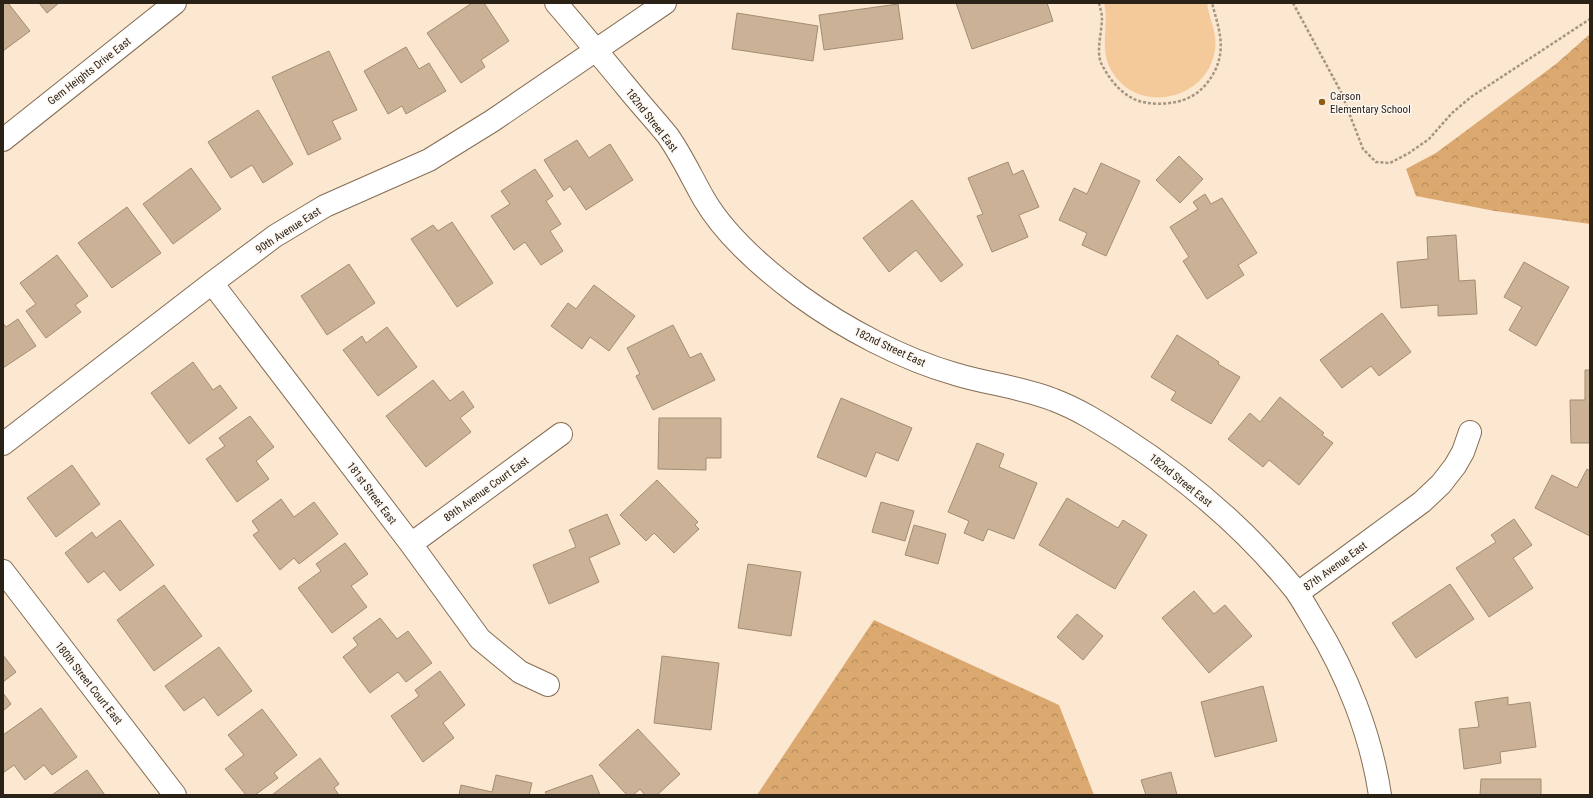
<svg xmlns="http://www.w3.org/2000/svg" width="1593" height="798" viewBox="0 0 1593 798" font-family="'Roboto Condensed',sans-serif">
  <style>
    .grass { fill: #f4ca9b }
    .forest { fill: url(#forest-crowns) }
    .building { fill: #cbb297; stroke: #a38c72 }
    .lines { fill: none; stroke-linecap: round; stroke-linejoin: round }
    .minor-casing { stroke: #846d54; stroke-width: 24 }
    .path { stroke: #a59583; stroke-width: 2.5; stroke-dasharray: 3 2; stroke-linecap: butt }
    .minor { stroke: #fff; stroke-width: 22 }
    .poi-dot { fill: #915c0f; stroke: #fdf7f2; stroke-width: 1.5 }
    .labels { text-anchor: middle; stroke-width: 3; stroke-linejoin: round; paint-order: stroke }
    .street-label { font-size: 11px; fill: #2b2217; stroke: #fdf7f2 }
    .poi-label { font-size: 11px; fill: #2b2217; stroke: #fdf7f2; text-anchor: start }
  </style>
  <defs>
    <pattern id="forest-crowns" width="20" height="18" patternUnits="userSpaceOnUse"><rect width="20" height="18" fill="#dba96f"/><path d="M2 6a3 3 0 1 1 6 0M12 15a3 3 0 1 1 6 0" fill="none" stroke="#b2895a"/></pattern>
  </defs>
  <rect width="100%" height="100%" fill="#fce7d1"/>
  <path class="grass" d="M 1104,3 L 1207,3 C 1209,19 1218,34 1215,50 C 1207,103 1132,116 1109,66 C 1100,46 1109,24 1104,3 Z"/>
  <path class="forest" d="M 1590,34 L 1590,224 L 1495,211 L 1416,196 L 1406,169 L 1436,153 L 1556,64 Z
    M 874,620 L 1059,705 L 1094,795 L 757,795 Z"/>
  <path class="building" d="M 3,3 L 8,3 L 30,31 L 3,51 Z
    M 39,3 L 59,3 L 47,13 Z
    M 472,3 L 484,3 L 509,41 L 481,60 L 485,67 L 461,83 L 427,33 Z
    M 956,3 L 1047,3 L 1053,21 L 972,49 Z
    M 898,4 L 903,39 L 824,50 L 819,15 Z
    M 737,13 L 818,26 L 813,61 L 732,49 Z
    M 406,47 L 419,69 L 429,63 L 446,91 L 406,114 L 402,106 L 388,114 L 364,71 Z
    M 329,51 L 357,110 L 332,121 L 341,139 L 308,155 L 272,77 Z
    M 258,110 L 293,164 L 263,183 L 252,165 L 231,178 L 208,142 Z
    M 577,140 L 589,158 L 610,144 L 633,180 L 586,210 L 570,186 L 564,191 L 544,160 Z
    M 1179,156 L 1203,179 L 1180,203 L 1156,180 Z
    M 1008,162 L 1013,175 L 1023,170 L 1039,207 L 1019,215 L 1028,237 L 992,252 L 977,216 L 983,214 L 968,178 Z
    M 1101,163 L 1140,181 L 1106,256 L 1082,245 L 1087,233 L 1059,220 L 1074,188 L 1087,194 Z
    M 191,168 L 221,209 L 173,244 L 143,204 Z
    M 535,169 L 553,196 L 546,201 L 561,224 L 550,231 L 563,251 L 541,265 L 525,242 L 514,250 L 491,216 L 510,204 L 501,191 Z
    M 1205,194 L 1211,204 L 1222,198 L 1257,253 L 1238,265 L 1244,275 L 1207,299 L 1183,261 L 1189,257 L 1170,227 L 1198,209 L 1193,202 Z
    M 912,200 L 963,265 L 941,282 L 916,250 L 889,272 L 863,238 Z
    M 127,207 L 161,253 L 112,288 L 78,243 Z
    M 452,222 L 493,283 L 457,307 L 411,239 L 433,225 L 438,231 Z
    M 1456,235 L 1459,281 L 1475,280 L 1477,314 L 1438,316 L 1438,305 L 1401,308 L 1397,262 L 1428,259 L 1427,237 Z
    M 57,255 L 88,296 L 75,305 L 81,312 L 46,338 L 26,311 L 36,304 L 20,283 Z
    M 1524,262 L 1569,287 L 1536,346 L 1509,330 L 1522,307 L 1504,297 Z
    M 349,264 L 375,303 L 327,335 L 301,296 Z
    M 594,285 L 635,316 L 609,351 L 590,337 L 582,349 L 551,326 L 568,303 L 576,309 Z
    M 1382,313 L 1411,352 L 1379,376 L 1371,366 L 1342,388 L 1320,360 Z
    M 18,319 L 36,346 L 3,368 L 3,323 L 6,327 Z
    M 673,325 L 690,358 L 701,353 L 715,380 L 653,410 L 636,376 L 640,374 L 627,348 Z
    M 387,327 L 417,367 L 378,396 L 343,350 L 362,336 L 366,343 Z
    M 1177,335 L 1219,362 L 1218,364 L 1240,377 L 1211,424 L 1171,400 L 1176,392 L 1151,377 Z
    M 193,362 L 213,390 L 220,385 L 237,408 L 189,444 L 151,393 Z
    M 1585,370 L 1590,370 L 1590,443 L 1571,443 L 1570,400 L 1585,400 Z
    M 433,380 L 450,401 L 463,391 L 474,407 L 460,418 L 471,432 L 426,467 L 386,416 Z
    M 1280,397 L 1324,433 L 1322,435 L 1333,443 L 1299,485 L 1269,460 L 1263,467 L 1228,439 L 1250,413 L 1260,422 Z
    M 841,398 L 912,428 L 898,461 L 876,452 L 866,477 L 817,457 Z
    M 250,416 L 274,447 L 256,461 L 269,479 L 237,502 L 206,459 L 225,446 L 219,438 Z
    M 659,418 L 721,418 L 721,458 L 706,458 L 706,470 L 658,469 Z
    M 977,443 L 1004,454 L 999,467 L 1037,483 L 1014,539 L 988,529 L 983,541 L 964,533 L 969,521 L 948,512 Z
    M 72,465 L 100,504 L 56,537 L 27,498 Z
    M 1587,469 L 1590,471 L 1590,536 L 1535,508 L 1552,475 L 1577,488 Z
    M 657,480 L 698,522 L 695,525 L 699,529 L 674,553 L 654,533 L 646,541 L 620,515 Z
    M 1067,498 L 1118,528 L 1123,520 L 1147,535 L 1115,589 L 1039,545 Z
    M 281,499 L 294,517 L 314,502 L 338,534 L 299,564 L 294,558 L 280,570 L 253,535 L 259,531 L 252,521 Z
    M 881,502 L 914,511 L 905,541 L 872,532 Z
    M 607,514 L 620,544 L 589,558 L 599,582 L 549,604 L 533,565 L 576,547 L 569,530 Z
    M 1514,519 L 1532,545 L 1513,558 L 1533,588 L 1489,617 L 1456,568 L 1496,542 L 1491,535 Z
    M 120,520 L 154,565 L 120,591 L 104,571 L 88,583 L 65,553 L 92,532 L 96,538 Z
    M 914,525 L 946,534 L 938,564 L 905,555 Z
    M 345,543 L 368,574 L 351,586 L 367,607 L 332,633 L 298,588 L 321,571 L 316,564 Z
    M 748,564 L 801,572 L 791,636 L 738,628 Z
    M 1450,584 L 1474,619 L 1416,658 L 1392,623 Z
    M 164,585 L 202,636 L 154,671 L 117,620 Z
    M 1194,591 L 1214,614 L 1225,605 L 1252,636 L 1209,673 L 1162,618 Z
    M 1077,614 L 1103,636 L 1083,660 L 1057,637 Z
    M 380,618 L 397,639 L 408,631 L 432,663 L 406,682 L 398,672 L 370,693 L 343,657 L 358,645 L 353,638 Z
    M 219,647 L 252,691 L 218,716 L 204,697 L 184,711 L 165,686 Z
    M 3,655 L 16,672 L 3,682 Z
    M 662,656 L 719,663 L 711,730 L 654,723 Z
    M 440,671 L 465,705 L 443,723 L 454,738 L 423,762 L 391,716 L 419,696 L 415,690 Z
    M 1263,686 L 1277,741 L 1215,757 L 1201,702 Z
    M 3,693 L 11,704 L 3,711 Z
    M 1508,697 L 1508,705 L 1530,702 L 1536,747 L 1500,752 L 1501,763 L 1464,769 L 1459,729 L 1479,727 L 1475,702 Z
    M 41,708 L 77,757 L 52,775 L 44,765 L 25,780 L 14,765 L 3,773 L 3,735 Z
    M 262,709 L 297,755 L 274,773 L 278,778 L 255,795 L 246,795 L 225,769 L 244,755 L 228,735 Z
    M 638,729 L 680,774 L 657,795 L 645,795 L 640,789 L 633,795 L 627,795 L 599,765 Z
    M 320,758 L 339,784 L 334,788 L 339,795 L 272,795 Z
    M 87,770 L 105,795 L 52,795 Z
    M 1171,772 L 1177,795 L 1146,795 L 1141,780 Z
    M 496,775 L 532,783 L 529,795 L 459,795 L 461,785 L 492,792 Z
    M 592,775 L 600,795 L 547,795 L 545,792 Z
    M 1481,779 L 1541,779 L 1541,795 L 1480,795 Z"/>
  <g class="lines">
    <g class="minor-casing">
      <path id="minor" d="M 556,3 C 581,32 605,61 629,90 C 642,106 656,121 668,136 C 682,156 692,178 704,199 C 726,237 765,270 800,296 C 844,328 902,359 955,374 C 987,384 1022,387 1054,400 C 1078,409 1100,423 1122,437 C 1187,479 1248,531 1296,591 C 1303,601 1309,612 1315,622 C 1347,674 1371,735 1380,795
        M 3,140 L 175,3
        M 212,283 L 411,544 L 480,639 L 520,672 L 548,685
        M 3,444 L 212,283 L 275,236 L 325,206 L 429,160 L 492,121 L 665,3
        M 411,544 L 561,434
        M 3,571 L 175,795
        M 1298,593 L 1422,502 L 1441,484 L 1455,466 L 1463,452 L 1470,432"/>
    </g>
    <path class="path" d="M 1099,3 C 1100,8 1102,13 1102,18 C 1102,31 1096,51 1101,63 C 1108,77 1119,92 1134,99 C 1148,106 1176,105 1190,97 C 1203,91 1214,76 1218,63 C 1225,42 1217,23 1212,3
      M 1293,3 L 1341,92 L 1363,149 L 1376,162 L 1390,163 L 1409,153 L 1429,139 L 1452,113 L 1471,97 L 1590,19"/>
    <use href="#minor" class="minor"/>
  </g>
  <circle class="poi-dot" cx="1322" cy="102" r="4"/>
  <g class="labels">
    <g class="street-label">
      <text transform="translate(89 71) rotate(-38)" y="4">Gem Heights Drive East</text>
      <text transform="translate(652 120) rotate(52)" y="4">182nd Street East</text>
      <text transform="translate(288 230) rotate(-33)" y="4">90th Avenue East</text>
      <text transform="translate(890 347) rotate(25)" y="4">182nd Street East</text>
      <text transform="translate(1181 480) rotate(39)" y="4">182nd Street East</text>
      <text transform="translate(486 489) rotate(-36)" y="4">89th Avenue Court East</text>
      <text transform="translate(372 493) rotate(53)" y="4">181st Street East</text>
      <text transform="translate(1335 566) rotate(-36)" y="4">87th Avenue East</text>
      <text transform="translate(89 683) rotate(52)" y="4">180th Street Court East</text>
    </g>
    <g class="poi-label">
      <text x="1330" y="100">Carson<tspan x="1330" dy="13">Elementary School</tspan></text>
    </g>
  </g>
  <rect width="1593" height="798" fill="none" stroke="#2b2217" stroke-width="8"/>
</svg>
